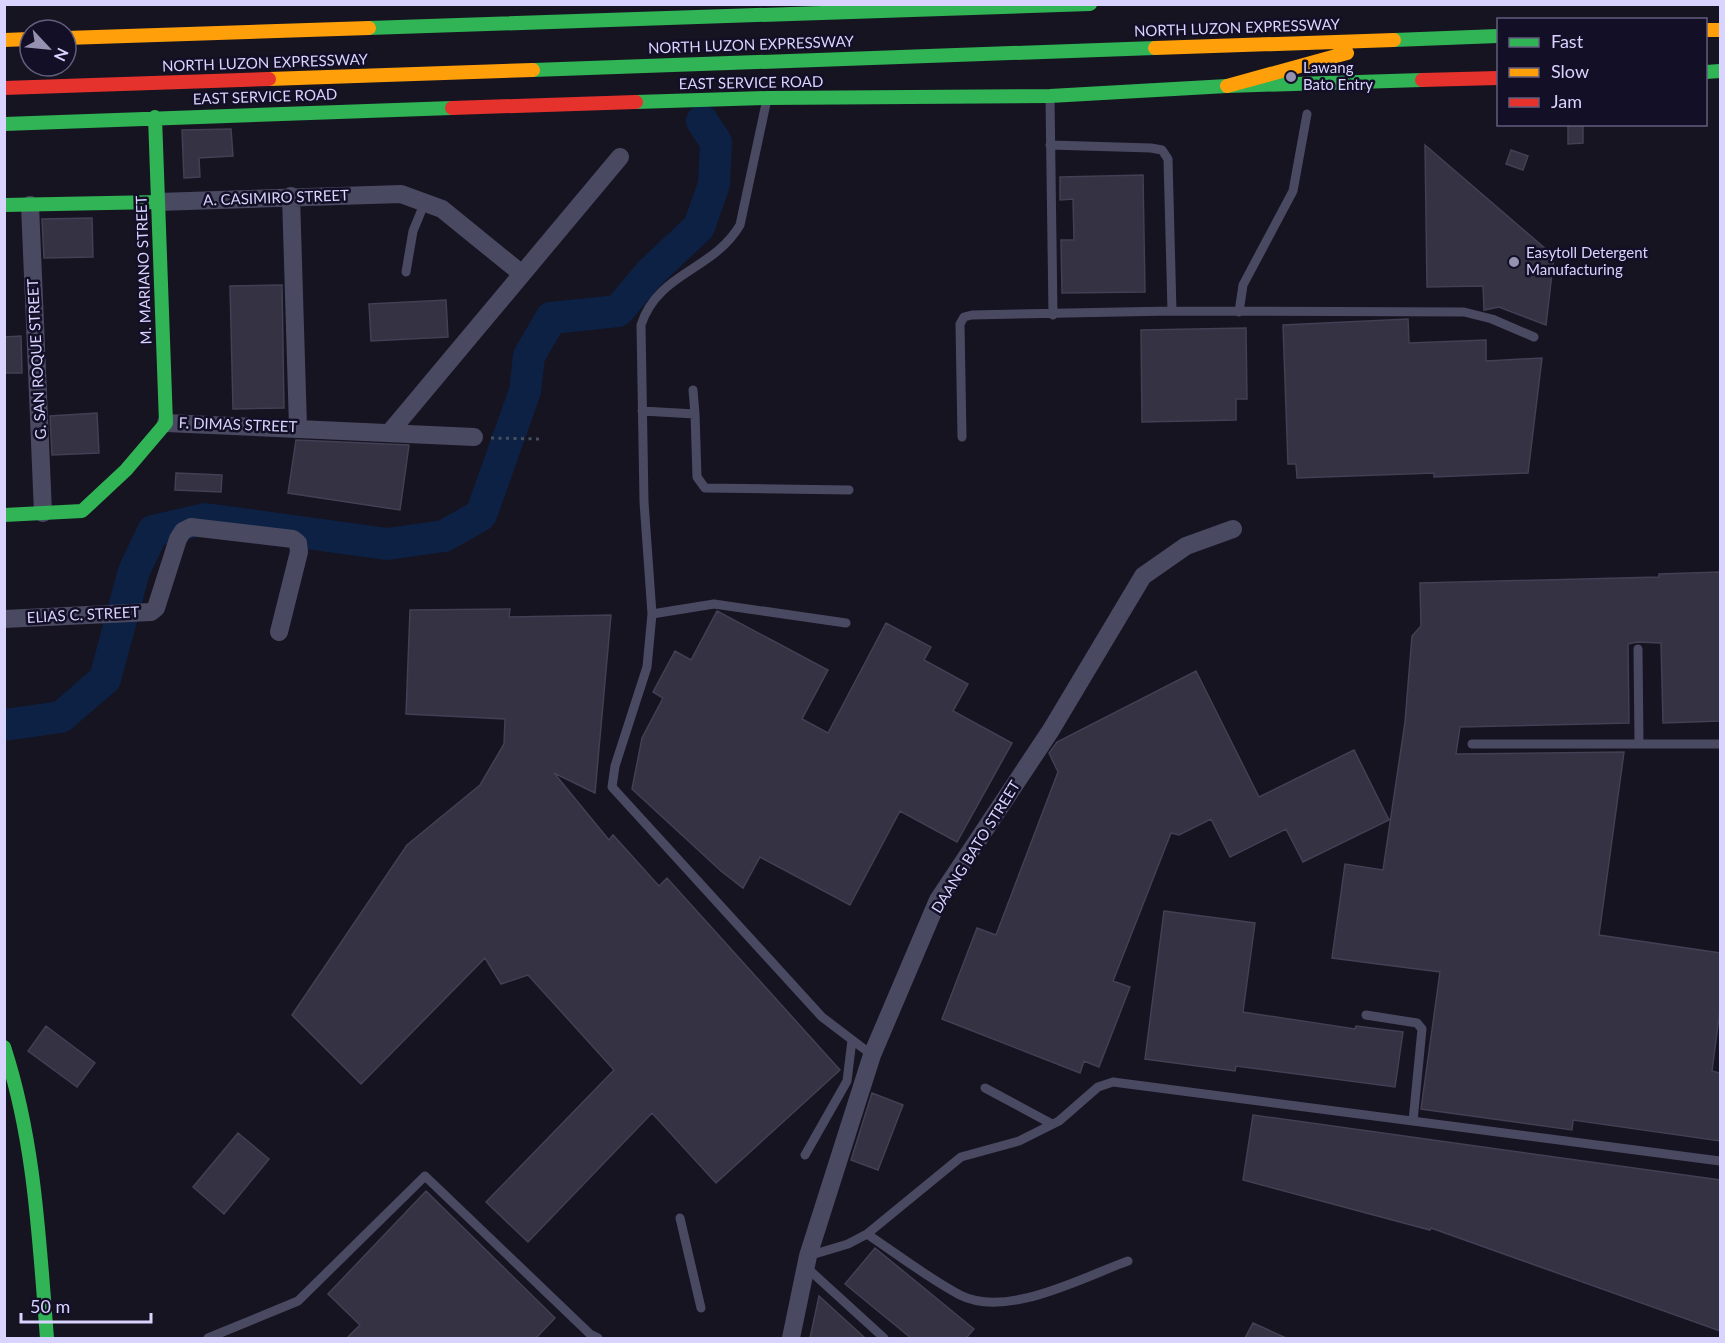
<svg xmlns="http://www.w3.org/2000/svg" width="1725" height="1343" viewBox="0 0 1725 1343" font-family="Lato,sans-serif">
  <style>
    .lines { fill: none; stroke-linecap: round; stroke-linejoin: round }
    .river { stroke: #0d2144; stroke-width: 32 }
    .building { fill: #343243; stroke: #433f54; stroke-width: 1.5 }
    .path { stroke: #44505f; stroke-width: 3; stroke-dasharray: 3 4.5; stroke-linecap: butt }
    .lane { stroke: #4a4962; stroke-width: 9 }
    .street { stroke: #4a4962; stroke-width: 18 }
    .fast { stroke: #30b455; stroke-width: 14 }
    .slow { stroke: #ff9f0a; stroke-width: 14 }
    .jam { stroke: #e5322d; stroke-width: 14 }
    .poi-dot { fill: #9591b1; stroke: #130f26; stroke-width: 2 }
    .labels { text-anchor: middle; stroke-width: 5; stroke-linejoin: round; paint-order: stroke }
    .street-label { font-size: 15px; fill: #d9d4ff; stroke: #130f26 }
    .poi-label { font-size: 15px; fill: #d9d4ff; stroke: #130f26; text-anchor: start }
  </style>
  <rect width="100%" height="100%" fill="#161421"/>
  <g class="lines">
    <path class="river" d="M 4,725 L 61,717 L 105,679 L 134,571 L 153,531 L 205,519 L 387,544 L 444,536 L 481,515 L 525,391 L 529,356 L 551,318 L 618,311 L 650,273 L 699,227 L 714,184 L 716,142 L 702,121"/>
  </g>
  <path class="building" d="M 1568,124 L 1583,124 L 1583,143 L 1568,144 Z
    M 231,129 L 233,156 L 199,158 L 200,177 L 184,178 L 182,130 Z
    M 1425,145 L 1554,256 L 1546,325 L 1499,307 L 1484,310 L 1483,286 L 1427,287 Z
    M 1511,150 L 1528,156 L 1523,170 L 1506,164 Z
    M 1143,175 L 1145,292 L 1062,293 L 1061,240 L 1074,240 L 1073,199 L 1060,200 L 1060,177 Z
    M 92,218 L 93,257 L 44,258 L 42,219 Z
    M 282,285 L 284,408 L 233,409 L 230,286 Z
    M 446,300 L 448,337 L 371,341 L 369,304 Z
    M 1408,319 L 1409,343 L 1486,340 L 1486,361 L 1542,358 L 1528,473 L 1434,477 L 1434,473 L 1297,478 L 1296,464 L 1288,464 L 1283,325 Z
    M 1246,328 L 1247,399 L 1236,399 L 1236,420 L 1142,422 L 1141,330 Z
    M 21,336 L 22,373 L 4,373 L 4,337 Z
    M 97,413 L 99,453 L 52,455 L 50,416 Z
    M 296,440 L 409,445 L 400,510 L 288,493 Z
    M 176,473 L 222,475 L 221,492 L 175,490 Z
    M 1720,572 L 1720,721 L 1663,723 L 1661,643 L 1637,642 L 1628,644 L 1629,723 L 1460,727 L 1456,754 L 1624,752 L 1599,935 L 1720,953 L 1720,1009 L 1712,1071 L 1720,1073 L 1720,1141 L 1573,1120 L 1572,1130 L 1421,1109 L 1440,972 L 1332,958 L 1345,864 L 1383,870 L 1405,722 L 1412,636 L 1421,626 L 1420,583 L 1659,577 L 1659,574 Z
    M 510,609 L 509,617 L 611,615 L 595,793 L 554,773 L 609,840 L 613,835 L 659,886 L 667,878 L 840,1070 L 716,1183 L 652,1113 L 528,1242 L 486,1202 L 614,1070 L 528,975 L 501,984 L 485,958 L 361,1084 L 292,1015 L 407,845 L 480,785 L 504,744 L 505,719 L 406,714 L 410,610 Z
    M 717,611 L 828,670 L 802,719 L 828,733 L 886,623 L 931,647 L 924,660 L 968,684 L 953,711 L 1012,743 L 957,842 L 900,811 L 850,905 L 760,857 L 743,888 L 721,871 L 632,789 L 642,738 L 663,698 L 653,692 L 675,651 L 691,660 Z
    M 1196,671 L 1259,797 L 1354,750 L 1389,820 L 1303,862 L 1286,829 L 1230,857 L 1211,819 L 1179,835 L 1171,833 L 1113,981 L 1130,987 L 1099,1067 L 1084,1061 L 1080,1073 L 942,1019 L 977,928 L 996,935 L 1058,772 L 1049,753 L 1057,742 Z
    M 1164,911 L 1255,923 L 1243,1012 L 1355,1029 L 1356,1026 L 1403,1032 L 1395,1087 L 1236,1066 L 1235,1071 L 1145,1059 Z
    M 46,1026 L 95,1063 L 77,1087 L 28,1051 Z
    M 872,1093 L 903,1105 L 878,1170 L 851,1160 Z
    M 1253,1115 L 1720,1180 L 1720,1331 L 1431,1228 L 1430,1230 L 1243,1180 Z
    M 238,1133 L 269,1159 L 224,1214 L 193,1187 Z
    M 426,1191 L 555,1318 L 536,1338 L 347,1338 L 360,1325 L 328,1294 Z
    M 875,1248 L 974,1329 L 966,1338 L 911,1338 L 845,1284 Z
    M 819,1296 L 865,1338 L 810,1338 Z
    M 1253,1323 L 1286,1338 L 1245,1338 Z"/>
  <g class="lines">
    <path class="path" d="M 491,438 L 541,439"/>
    <path class="lane" d="M 1050,98 L 1053,315
      M 767,99 L 740,225 C 713,271 658,272 641,325 L 644,502 L 652,614 L 647,667 L 615,766 L 612,787 L 822,1017 L 872,1055
      M 1050,145 L 1151,148 L 1162,150 L 1168,159 L 1172,311
      M 406,272 L 413,231 L 425,202
      M 1239,312 L 1243,285 L 1293,191 L 1307,114
      M 642,411 L 695,414 L 693,390
      M 695,414 L 697,477 L 705,488 L 849,490
      M 962,437 L 960,324 L 964,317 L 972,315 L 1172,311 L 1464,312 L 1492,319 L 1534,337
      M 652,614 L 714,604 L 846,623
      M 1638,649 L 1639,744
      M 1472,744 L 1720,744
      M 1366,1015 L 1417,1023 L 1422,1029 L 1413,1121
      M 985,1088 L 1052,1124
      M 805,1155 L 847,1081 L 852,1040
      M 680,1218 L 701,1308
      M 867,1234 C 897,1254 928,1278 960,1295 C 1007,1319 1083,1277 1128,1261
      M 808,1256 L 848,1244 L 867,1234 L 961,1157 L 1019,1141 L 1059,1121 L 1098,1087 L 1113,1082 L 1720,1161
      M 806,1267 L 884,1338
      M 208,1338 L 298,1301 L 425,1176 L 590,1334 L 598,1338"/>
    <path class="street" d="M 291,196 L 298,427
      M 158,202 L 401,194 L 442,209 L 522,274
      M 30,205 L 43,513
      M 166,423 L 474,437
      M 390,432 L 620,157
      M 4,619 L 151,612 L 156,608 L 178,539 L 183,531 L 191,527 L 293,539 L 298,543 L 299,552 L 279,632
      M 791,1338 L 808,1256 L 872,1055 L 938,900 L 1051,730 L 1143,576 L 1186,546 L 1233,529"/>
    <path class="fast" d="M 369,28 L 1090,4
      M 1394,40 L 1498,36
      M 533,70 L 1155,48
      M 1706,72 L 1720,71
      M 636,102 L 767,98 L 1050,96 L 1227,86 L 1422,80
      M 4,124 L 452,108
      M 4,205 L 158,202
      M 4,515 L 82,511 L 126,470 L 166,423 L 155,117
      M 4,1047 C 35,1142 39,1239 47,1338"/>
    <path class="slow" d="M 1706,30 L 1720,30
      M 66,38 L 369,28
      M 4,40 L 30,39
      M 1155,48 L 1394,40
      M 269,79 L 533,70
      M 1227,86 L 1347,53"/>
    <path class="jam" d="M 1422,80 L 1498,78
      M 4,88 L 269,79
      M 452,108 L 636,102"/>
  </g>
  <g class="poi-dot">
    <circle cx="1291" cy="77" r="6"/>
    <circle cx="1514" cy="262" r="6"/>
  </g>
  <g class="labels">
    <g class="street-label">
      <text transform="translate(1237 28) rotate(-2)" y="5">NORTH LUZON EXPRESSWAY</text>
      <text transform="translate(751 45) rotate(-2)" y="5">NORTH LUZON EXPRESSWAY</text>
      <text transform="translate(265 63) rotate(-2)" y="5">NORTH LUZON EXPRESSWAY</text>
      <text transform="translate(751 83) rotate(-1)" y="5">EAST SERVICE ROAD</text>
      <text transform="translate(265 97) rotate(-2)" y="5">EAST SERVICE ROAD</text>
      <text transform="translate(276 198) rotate(-2)" y="5">A. CASIMIRO STREET</text>
      <text transform="translate(144 270) rotate(-92)" y="5">M. MARIANO STREET</text>
      <text transform="translate(37 359) rotate(-93)" y="5">G. SAN ROQUE STREET</text>
      <text transform="translate(238 425) rotate(2)" y="5">F. DIMAS STREET</text>
      <text transform="translate(83 615) rotate(-3)" y="5">ELIAS C. STREET</text>
      <text transform="translate(976 847) rotate(-58)" y="5">DAANG BATO STREET</text>
    </g>
    <g class="poi-label">
      <text x="1303" y="73">Lawang<tspan x="1303" dy="17">Bato Entry</tspan></text>
      <text x="1526" y="258">Easytoll Detergent<tspan x="1526" dy="17">Manufacturing</tspan></text>
    </g>
  </g>
  <rect width="1725" height="1343" fill="none" stroke="#d9d4ff" stroke-width="12"/>
  <rect x="1497" y="18" width="210" height="108" fill="#130f26" stroke="#625e7d" stroke-width="1.5"/>
  <rect x="1509" y="38" width="30" height="9" fill="#30b455" stroke="#625e7d" stroke-width="1.5"/>
  <text x="1551" y="48" font-size="18" fill="#d9d4ff">Fast</text>
  <rect x="1509" y="68" width="30" height="9" fill="#ff9f0a" stroke="#625e7d" stroke-width="1.5"/>
  <text x="1551" y="78" font-size="18" fill="#d9d4ff">Slow</text>
  <rect x="1509" y="98" width="30" height="9" fill="#e5322d" stroke="#625e7d" stroke-width="1.5"/>
  <text x="1551" y="108" font-size="18" fill="#d9d4ff">Jam</text>
  <g transform="translate(48 48) rotate(116)"><circle r="28" fill="#130f26" stroke="#625e7d" stroke-width="1.5"/>
  <path d="M0-4.5L10 22L0 15L-10 22Z" fill="#9591b1"/>
  <text y="-9" font-size="16" font-weight="bold" text-anchor="middle" fill="#d9d4ff">N</text>
  </g>
  <path d="M21 1313v9h130v-9" fill="none" stroke="#d9d4ff" stroke-width="3"/>
  <text x="30" y="1313" font-size="18" fill="#d9d4ff" stroke="#130f26" stroke-width="4.5" paint-order="stroke">50 m</text>
</svg>
